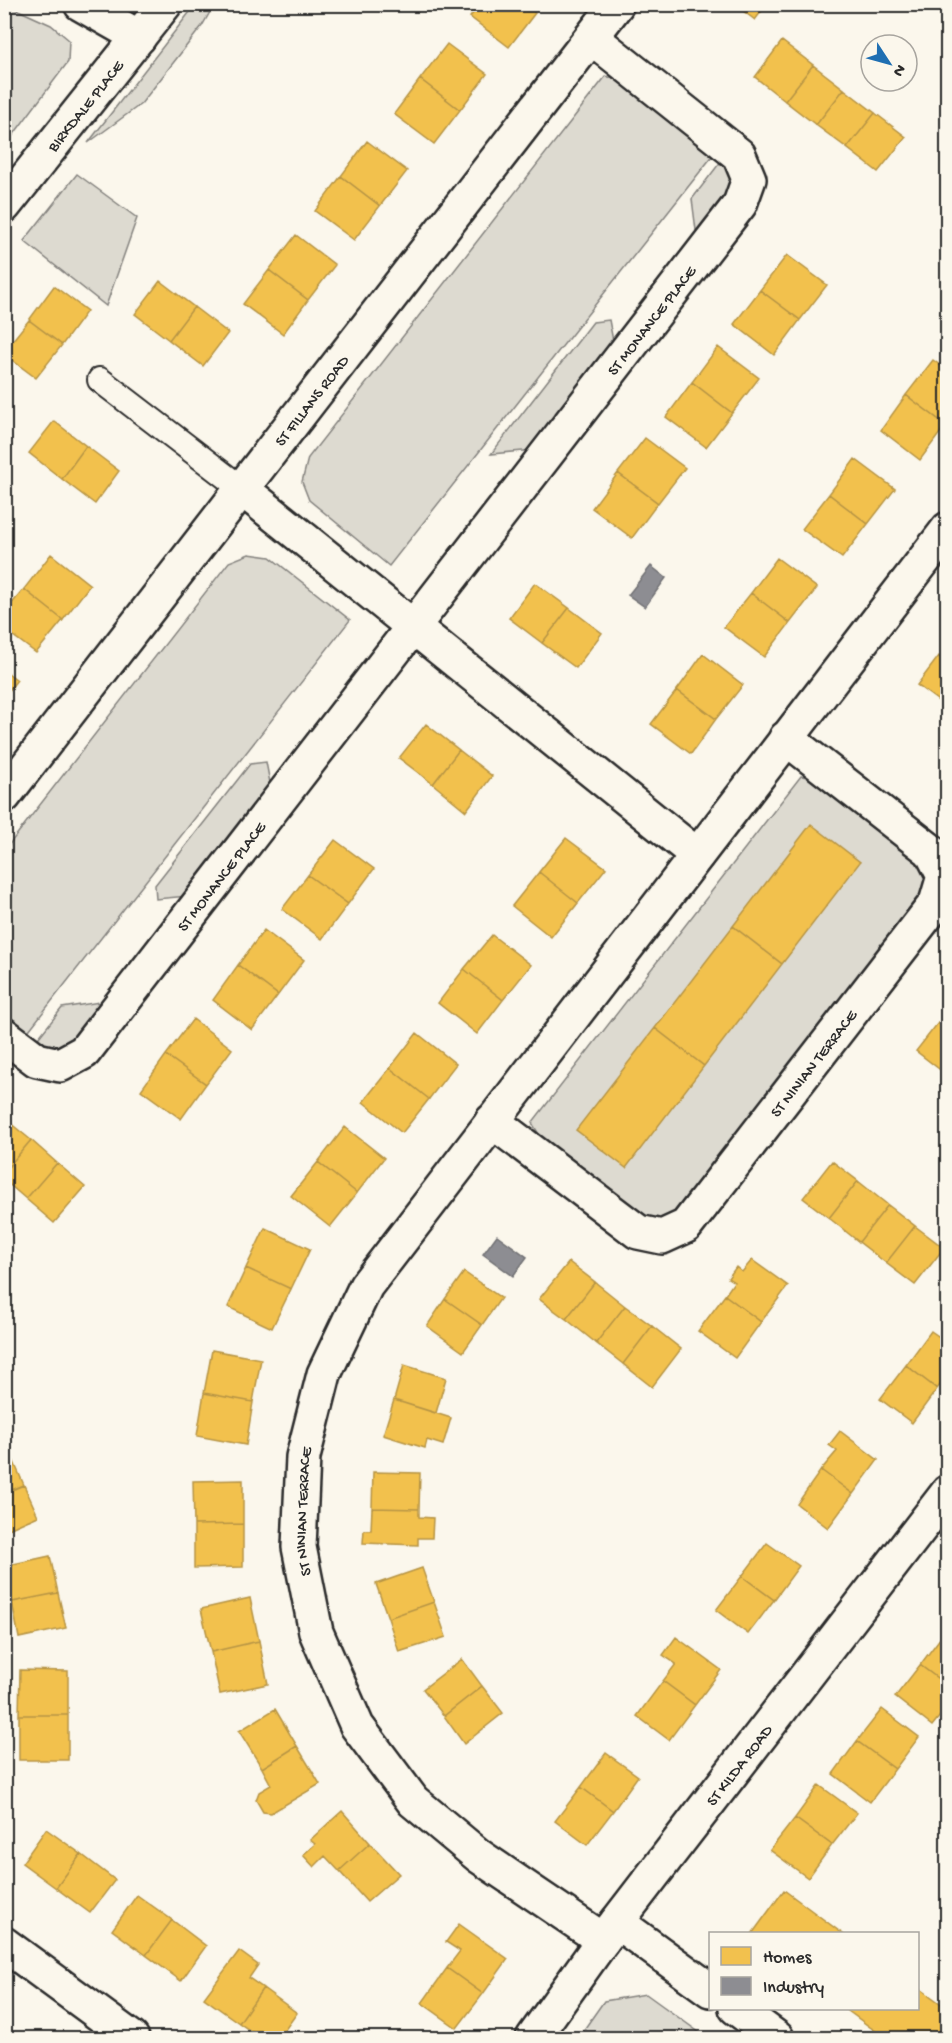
<svg xmlns="http://www.w3.org/2000/svg" width="952" height="2043" viewBox="0 0 952 2043" font-family="'Gochi Hand',sans-serif">
  <style>
    .green { fill: #dddad0; stroke: #84827e; stroke-width: 1.5 }
    .homes { fill: #f2c14e; stroke: #b69444; stroke-width: 1.5 }
    .industry { fill: #8d8d92; stroke: #707073; stroke-width: 1.5 }
    .lines { fill: none; stroke-linecap: round; stroke-linejoin: round }
    .service-casing { stroke: #2b2b2b; stroke-width: 28 }
    .minor-casing { stroke: #2b2b2b; stroke-width: 38 }
    .service { stroke: #fbf7ec; stroke-width: 24 }
    .minor { stroke: #fbf7ec; stroke-width: 33 }
    .labels { text-anchor: middle; stroke-width: 6; stroke-linejoin: round; paint-order: stroke }
    .street-label { font-size: 16px; fill: #2b2b2b; stroke: #fbf7ec }
  </style>
  <rect width="100%" height="100%" fill="#fbf7ec"/>
  <filter id="ink" filterUnits="userSpaceOnUse"><feTurbulence type="fractalNoise" baseFrequency=".0167" numOctaves="2"/><feDisplacementMap in="SourceGraphic" scale="12" xChannelSelector="R" yChannelSelector="G"/><feConvolveMatrix kernelMatrix="1 2 1 2 8 2 1 2 1" color-interpolation-filters="sRGB"/></filter>
  <g filter="url(#ink)">
    <path class="green" d="M 196,4 L 214,5 L 202,26 L 141,104 L 88,143 Z
      M 7,5 L 51,25 L 69,40 L 68,62 L 5,146 L 4,5 Z
      M 606,76 L 628,84 L 714,154 L 389,566 L 309,500 L 302,482 L 308,458 Z
      M 722,160 L 734,178 L 731,194 L 697,238 L 692,199 Z
      M 77,174 L 137,218 L 106,306 L 24,241 Z
      M 609,320 L 614,346 L 534,450 L 491,454 L 593,322 Z
      M 249,554 L 270,557 L 350,620 L 26,1034 L 5,1018 L 4,851 L 229,562 Z
      M 266,762 L 271,788 L 188,896 L 156,899 L 155,885 L 250,764 Z
      M 801,776 L 815,778 L 924,861 L 929,879 L 923,896 L 674,1217 L 661,1222 L 647,1220 L 545,1144 L 532,1123 Z
      M 106,1001 L 74,1043 L 56,1051 L 35,1042 L 62,1008 Z
      M 646,1994 L 707,2038 L 578,2038 L 604,2001 Z"/>
    <path class="homes" d="M 480,4 L 524,4 L 535,13 L 509,47 L 470,17 Z
      M 734,4 L 767,4 L 755,20 Z
      M 782,41 L 813,65 L 785,101 L 755,77 Z
      M 447,44 L 487,74 L 460,110 L 420,79 Z
      M 813,65 L 844,89 L 816,125 L 785,101 Z
      M 420,79 L 460,110 L 434,144 L 394,114 Z
      M 844,89 L 875,113 L 847,148 L 816,125 Z
      M 875,113 L 906,137 L 878,172 L 847,148 Z
      M 367,141 L 407,171 L 380,206 L 341,176 Z
      M 341,176 L 380,206 L 354,240 L 315,211 Z
      M 296,235 L 335,265 L 308,300 L 269,270 Z
      M 787,255 L 827,285 L 800,320 L 760,290 Z
      M 269,270 L 308,300 L 283,334 L 243,304 Z
      M 160,281 L 194,307 L 169,340 L 135,314 Z
      M 54,286 L 87,311 L 62,345 L 29,320 Z
      M 760,290 L 800,320 L 774,355 L 734,324 Z
      M 194,307 L 228,333 L 203,366 L 169,340 Z
      M 29,320 L 62,345 L 36,378 L 4,354 L 4,351 Z
      M 718,347 L 759,378 L 732,413 L 692,382 Z
      M 933,360 L 948,371 L 948,423 L 946,425 L 906,395 Z
      M 692,382 L 732,413 L 706,447 L 666,417 Z
      M 906,395 L 946,425 L 920,460 L 881,430 Z
      M 54,421 L 86,446 L 62,479 L 29,453 Z
      M 645,438 L 685,468 L 658,503 L 618,473 Z
      M 86,446 L 119,471 L 95,504 L 62,479 Z
      M 855,459 L 895,489 L 868,524 L 829,494 Z
      M 618,473 L 658,503 L 632,538 L 592,508 Z
      M 829,494 L 868,524 L 842,558 L 802,529 Z
      M 51,554 L 90,585 L 63,620 L 24,589 Z
      M 777,558 L 817,588 L 790,623 L 751,593 Z
      M 535,583 L 569,608 L 542,643 L 509,618 Z
      M 24,589 L 63,620 L 36,653 L 4,629 L 4,613 Z
      M 751,593 L 790,623 L 764,657 L 724,627 Z
      M 569,608 L 602,633 L 576,668 L 542,643 Z
      M 703,654 L 743,685 L 716,719 L 677,690 Z
      M 939,656 L 948,663 L 948,708 L 917,685 Z
      M 4,670 L 17,680 L 4,697 Z
      M 677,690 L 716,719 L 691,754 L 651,724 Z
      M 426,724 L 459,750 L 433,784 L 399,758 Z
      M 459,750 L 492,776 L 466,811 L 433,784 Z
      M 811,824 L 860,862 L 782,964 L 733,926 Z
      M 566,838 L 606,868 L 578,903 L 539,872 Z
      M 335,840 L 374,869 L 348,904 L 308,875 Z
      M 539,872 L 578,903 L 551,937 L 512,906 Z
      M 308,875 L 348,904 L 322,939 L 282,909 Z
      M 733,926 L 782,964 L 704,1066 L 655,1028 Z
      M 264,930 L 304,960 L 278,995 L 238,965 Z
      M 492,935 L 531,965 L 503,1000 L 464,969 Z
      M 238,965 L 278,995 L 252,1030 L 213,1000 Z
      M 464,969 L 503,1000 L 477,1034 L 438,1003 Z
      M 945,1014 L 948,1016 L 948,1066 L 943,1072 L 916,1051 Z
      M 193,1019 L 232,1049 L 206,1084 L 166,1055 Z
      M 655,1028 L 704,1066 L 626,1168 L 576,1130 Z
      M 417,1033 L 456,1064 L 429,1099 L 390,1068 Z
      M 166,1055 L 206,1084 L 181,1119 L 141,1090 Z
      M 390,1068 L 429,1099 L 402,1133 L 363,1102 Z
      M 4,1118 L 31,1140 L 4,1172 Z
      M 345,1127 L 384,1158 L 357,1193 L 318,1162 Z
      M 31,1140 L 57,1163 L 26,1199 L 4,1180 L 4,1172 Z
      M 832,1161 L 858,1181 L 829,1218 L 803,1198 Z
      M 318,1162 L 357,1193 L 330,1227 L 291,1196 Z
      M 57,1163 L 85,1187 L 54,1223 L 26,1199 Z
      M 858,1181 L 888,1205 L 859,1242 L 829,1218 Z
      M 888,1205 L 915,1226 L 886,1263 L 859,1242 Z
      M 915,1226 L 944,1248 L 915,1285 L 886,1263 Z
      M 265,1228 L 310,1249 L 291,1289 L 246,1268 Z
      M 752,1260 L 788,1286 L 761,1322 L 725,1295 L 734,1282 L 728,1278 L 736,1267 L 742,1272 Z
      M 569,1262 L 595,1282 L 566,1319 L 539,1299 Z
      M 246,1268 L 291,1289 L 272,1328 L 228,1307 Z
      M 464,1272 L 501,1298 L 482,1325 L 445,1299 Z
      M 595,1282 L 625,1306 L 596,1343 L 566,1319 Z
      M 725,1295 L 761,1322 L 735,1358 L 698,1331 Z
      M 445,1299 L 482,1325 L 463,1352 L 427,1326 Z
      M 625,1306 L 652,1326 L 623,1364 L 596,1343 Z
      M 652,1326 L 681,1349 L 652,1387 L 623,1364 Z
      M 931,1331 L 948,1343 L 948,1375 L 937,1389 L 906,1365 Z
      M 212,1350 L 261,1359 L 253,1402 L 204,1393 Z
      M 404,1365 L 446,1378 L 436,1413 L 394,1400 Z
      M 906,1365 L 937,1389 L 912,1423 L 880,1399 Z
      M 204,1393 L 253,1402 L 246,1445 L 197,1436 Z
      M 394,1400 L 451,1418 L 443,1445 L 427,1440 L 425,1448 L 383,1435 Z
      M 840,1431 L 878,1460 L 853,1494 L 821,1470 L 837,1451 L 829,1445 Z
      M 10,1453 L 24,1485 L 4,1493 L 4,1455 Z
      M 821,1470 L 853,1494 L 828,1528 L 797,1504 Z
      M 373,1472 L 420,1473 L 419,1509 L 372,1508 Z
      M 243,1480 L 243,1524 L 194,1525 L 193,1481 Z
      M 24,1485 L 38,1516 L 4,1531 L 4,1493 Z
      M 372,1508 L 419,1509 L 419,1517 L 433,1518 L 432,1538 L 418,1538 L 418,1545 L 363,1543 L 364,1530 L 371,1530 Z
      M 243,1524 L 243,1567 L 194,1568 L 194,1525 Z
      M 767,1543 L 799,1566 L 774,1600 L 742,1576 Z
      M 50,1556 L 58,1593 L 12,1602 L 4,1566 Z
      M 422,1568 L 434,1602 L 388,1618 L 376,1584 Z
      M 742,1576 L 774,1600 L 748,1634 L 716,1610 Z
      M 58,1593 L 66,1628 L 19,1638 L 12,1602 Z
      M 250,1598 L 259,1641 L 211,1652 L 201,1609 Z
      M 434,1602 L 446,1637 L 399,1652 L 388,1618 Z
      M 944,1633 L 948,1635 L 948,1686 L 920,1665 Z
      M 676,1637 L 721,1670 L 695,1705 L 663,1681 L 676,1664 L 663,1655 Z
      M 259,1641 L 268,1684 L 220,1694 L 211,1652 Z
      M 462,1659 L 482,1686 L 444,1716 L 423,1689 Z
      M 920,1665 L 948,1686 L 948,1706 L 932,1726 L 895,1697 Z
      M 20,1670 L 68,1671 L 68,1715 L 19,1715 Z
      M 663,1681 L 695,1705 L 669,1740 L 637,1716 Z
      M 482,1686 L 503,1713 L 464,1744 L 444,1716 Z
      M 275,1709 L 297,1746 L 262,1768 L 239,1731 Z
      M 882,1709 L 919,1737 L 895,1769 L 857,1741 Z
      M 19,1715 L 68,1715 L 68,1760 L 19,1760 Z
      M 857,1741 L 895,1769 L 870,1802 L 833,1774 Z
      M 297,1746 L 320,1784 L 271,1813 L 263,1812 L 256,1800 L 259,1792 L 271,1785 L 262,1768 Z
      M 606,1753 L 638,1776 L 613,1811 L 581,1787 Z
      M 819,1785 L 857,1813 L 832,1845 L 795,1818 Z
      M 581,1787 L 613,1811 L 587,1845 L 555,1821 Z
      M 342,1811 L 370,1843 L 339,1871 L 325,1856 L 314,1867 L 303,1855 L 315,1844 L 310,1840 Z
      M 795,1818 L 832,1845 L 808,1878 L 770,1850 Z
      M 46,1829 L 81,1854 L 56,1888 L 22,1863 Z
      M 370,1843 L 399,1874 L 367,1902 L 339,1871 Z
      M 81,1854 L 115,1880 L 90,1913 L 56,1888 Z
      M 784,1890 L 843,1934 L 752,1934 Z
      M 137,1895 L 172,1920 L 146,1955 L 112,1930 Z
      M 172,1920 L 206,1946 L 181,1981 L 146,1955 Z
      M 459,1924 L 508,1959 L 483,1994 L 447,1968 L 460,1951 L 446,1942 Z
      M 239,1951 L 258,1965 L 249,1978 L 263,1988 L 239,2023 L 204,1998 Z
      M 447,1968 L 483,1994 L 457,2028 L 422,2003 Z
      M 918,1987 L 948,2009 L 948,2038 L 885,2038 L 844,2008 L 918,2008 Z
      M 263,1988 L 297,2013 L 279,2038 L 261,2038 L 239,2023 Z"/>
    <path class="industry" d="M 651,566 L 666,578 L 645,607 L 628,595 Z
      M 497,1235 L 527,1257 L 513,1276 L 483,1254 Z"/>
    <g class="lines">
      <g class="service-casing">
        <path id="service" d="M 100,380 L 242,489"/>
      </g>
      <g class="minor-casing">
        <g id="minor">
          <path d="M 81,4 L 139,37"/>
          <path id="s1" d="M 4,206 L 165,4"/>
          <path d="M 242,489 L 697,855"/>
          <path id="s2" d="M 4,796 L 617,4"/>
          <path id="s3" d="M 4,1035 L 37,1060 L 60,1065 L 84,1052 L 740,204 L 749,179 L 739,155 L 592,38"/>
          <path id="s4" d="M 492,1121 L 638,1232 L 662,1237 L 686,1226 L 936,903 L 944,876 L 931,851 L 786,738"/>
          <path d="M 617,1922 L 710,1990"/>
          <path id="s5" d="M 603,1940 L 479,1856 L 413,1801 L 357,1726 L 316,1632 L 299,1547 L 303,1457 L 324,1374 L 366,1286 L 948,529"/>
          <path d="M 4,1944 L 132,2038"/>
          <path d="M 736,2008 L 777,2038"/>
          <path id="s6" d="M 533,2038 L 603,1940 L 948,1492"/>
        </g>
      </g>
      <use href="#service" class="service"/>
      <use href="#minor" class="minor"/>
    </g>
  </g>
  <g class="labels">
    <g class="street-label">
      <text dy="6" stroke="none"><textPath href="#s1" startOffset="129">BIRKDALE PLACE</textPath></text>
      <text dy="6" stroke="none"><textPath href="#s3" startOffset="1018">ST MONANCE PLACE</textPath></text>
      <text dy="6" stroke="none"><textPath href="#s2" startOffset="501">ST FILLANS ROAD</textPath></text>
      <text dy="6" stroke="none"><textPath href="#s3" startOffset="315">ST MONANCE PLACE</textPath></text>
      <text dy="6" stroke="none"><textPath href="#s4" startOffset="441">ST NINIAN TERRACE</textPath></text>
      <text dy="6" stroke="none"><textPath href="#s5" startOffset="554">ST NINIAN TERRACE</textPath></text>
      <text dy="6" stroke="none"><textPath href="#s6" startOffset="342">ST KILDA ROAD</textPath></text>
    </g>
  </g>
  <rect width="952" height="2043" fill="none" stroke="#fbf7ec" stroke-width="24"/>
  <rect x="12" y="12" width="928" height="2019" fill="none" stroke="#2b2b2b" stroke-width="2" filter="url(#ink)"/>
  <rect x="709" y="1932" width="210" height="78" fill="#fbf7ec" stroke="#a8a59f" stroke-width="1.5"/>
  <rect x="721" y="1947" width="30" height="18" fill="#f2c14e" stroke="#a8a59f" stroke-width="1.5"/>
  <text x="763" y="1962" font-size="18" fill="#2b2b2b">Homes</text>
  <rect x="721" y="1977" width="30" height="18" fill="#8d8d92" stroke="#a8a59f" stroke-width="1.5"/>
  <text x="763" y="1992" font-size="18" fill="#2b2b2b">Industry</text>
  <g transform="translate(889 63) rotate(126)"><circle r="28" fill="#fbf7ec" stroke="#a8a59f" stroke-width="1.5"/>
  <path d="M0-4.5L10 22L0 15L-10 22Z" fill="#1f6fb2"/>
  <text y="-9" font-size="16" font-weight="bold" text-anchor="middle" fill="#2b2b2b">N</text>
  </g>
</svg>
